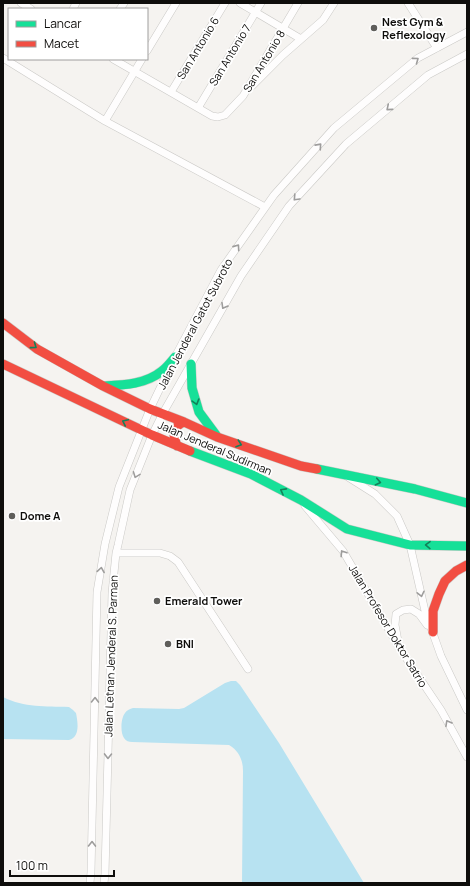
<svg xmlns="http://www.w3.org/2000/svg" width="470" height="886" viewBox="0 0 470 886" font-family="Manrope,sans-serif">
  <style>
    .water { fill: #b7e2f1 }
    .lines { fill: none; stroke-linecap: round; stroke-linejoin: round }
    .street-casing { stroke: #cac9c6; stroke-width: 8 }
    .fast-casing { stroke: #cac9c6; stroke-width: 10 }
    .jam-casing { stroke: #cac9c6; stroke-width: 10 }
    .street { stroke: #fefdfd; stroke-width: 7 }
    .fast { stroke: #16e098; stroke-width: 9 }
    .jam { stroke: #f24e42; stroke-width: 9 }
    .oneway { stroke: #9e9d9c }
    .oneway2 { stroke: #128159 }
    .poi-dot { fill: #5f5e5b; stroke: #fff; stroke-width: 1.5 }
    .labels { text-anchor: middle; stroke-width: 3.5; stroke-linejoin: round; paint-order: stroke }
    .poi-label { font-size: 11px; font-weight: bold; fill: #0e0d0b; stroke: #fff; text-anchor: start }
    .street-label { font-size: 11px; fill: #0e0d0b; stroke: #fff }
  </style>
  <rect width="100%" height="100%" fill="#f5f3f0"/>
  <path class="water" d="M 231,681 L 236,681 L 240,685 L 279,743 L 364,883 L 242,883 L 243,771 C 243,760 239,751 229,745 L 132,742 C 129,742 126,741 124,738 C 120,732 121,718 125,713 C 127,710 130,709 133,708 L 179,709 L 184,708 L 225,683 Z
    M 3,697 C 25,708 45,706 69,707 L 73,710 L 76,713 C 78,723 80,737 69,740 L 3,739 Z"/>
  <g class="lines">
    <g class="street-casing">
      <path id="street" d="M 21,3 L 31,9
        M 240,3 L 301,39
        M 408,3 L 437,48
        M 73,9 L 76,3
        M 120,9 L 124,3
        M 147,51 L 176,3
        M 3,58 L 105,121 L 265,207
        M 113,59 L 212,116 L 218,117 L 225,115 L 243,96 L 298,3
        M 251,87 L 283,55 L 323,20 L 334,3
        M 171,92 L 225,3
        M 198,108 L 261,3
        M 105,121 L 142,59
        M 348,477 L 375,494 L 397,516 L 410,545 L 425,611 L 441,656 L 467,710
        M 305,506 L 343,551 L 400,649 L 441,710 L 467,757
        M 116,553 L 160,553 L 170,556 L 178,562 L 248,669
        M 398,641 L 395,625 L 396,614 L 403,610 L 411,609 L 419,614 L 427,625
        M 90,883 L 91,872 L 97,592 L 105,544 L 119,487 L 150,409 L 175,357 L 221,270 L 274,195 L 334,128 L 418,58 L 467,32
        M 104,883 L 105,874 L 112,593 L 116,553 L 118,545 L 130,490 L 152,435 L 163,413 L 241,276 L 289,206 L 346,144 L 428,75 L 467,54"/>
    </g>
    <g class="fast-casing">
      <path id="fast" d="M 191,364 L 192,388 L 199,412 L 216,435
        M 105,386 C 125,385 146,384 162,371 C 167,367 171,362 175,357
        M 190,451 L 251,474 L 301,500 L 347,529 L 410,545 L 467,546
        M 317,469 L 415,489 L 467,503"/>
    </g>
    <g class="jam-casing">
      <path id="jam" d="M 3,323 L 37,349 L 103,386 L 150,409 L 184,422 L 217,437 L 301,466 L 317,469
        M 3,364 L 152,435 L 190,451
        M 177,446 C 173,434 171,428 184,422
        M 433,632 L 433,611 L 439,594 L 445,581 L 456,571 L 467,565"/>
    </g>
    <use href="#street" class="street"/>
    <use href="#fast" class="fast"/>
    <use href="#jam" class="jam"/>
  </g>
  <defs><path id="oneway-chevron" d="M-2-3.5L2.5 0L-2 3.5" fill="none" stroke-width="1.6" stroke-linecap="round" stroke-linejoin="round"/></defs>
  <g class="oneway">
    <use href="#oneway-chevron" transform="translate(416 60) rotate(-36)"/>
    <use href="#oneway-chevron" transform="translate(389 108) rotate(140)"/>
    <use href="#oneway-chevron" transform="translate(319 146) rotate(-48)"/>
    <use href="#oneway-chevron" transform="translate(296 198) rotate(133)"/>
    <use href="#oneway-chevron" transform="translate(237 247) rotate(-55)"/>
    <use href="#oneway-chevron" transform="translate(224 306) rotate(120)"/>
    <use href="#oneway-chevron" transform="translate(136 475) rotate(111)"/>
    <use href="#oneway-chevron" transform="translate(343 553) rotate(-123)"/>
    <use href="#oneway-chevron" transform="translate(101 570) rotate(-81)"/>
    <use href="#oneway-chevron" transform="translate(421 594) rotate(77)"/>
    <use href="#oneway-chevron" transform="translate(95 700) rotate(-89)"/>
    <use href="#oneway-chevron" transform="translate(448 723) rotate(-119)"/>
    <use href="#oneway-chevron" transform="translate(108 756) rotate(91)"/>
    <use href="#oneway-chevron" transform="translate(92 844) rotate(-89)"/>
  </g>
  <g class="oneway2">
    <use href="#oneway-chevron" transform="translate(34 346) rotate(36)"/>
    <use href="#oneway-chevron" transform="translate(196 402) rotate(74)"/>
    <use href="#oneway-chevron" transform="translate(125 422) rotate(-155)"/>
    <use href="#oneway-chevron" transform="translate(239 444) rotate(19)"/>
    <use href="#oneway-chevron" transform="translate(378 482) rotate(12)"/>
    <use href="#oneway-chevron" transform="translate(283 491) rotate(-152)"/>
    <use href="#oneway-chevron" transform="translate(428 545) rotate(-179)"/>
  </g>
  <g class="poi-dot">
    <circle cx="374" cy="28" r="4"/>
    <circle cx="12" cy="516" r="4"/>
    <circle cx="157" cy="601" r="4"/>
    <circle cx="168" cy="644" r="4"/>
  </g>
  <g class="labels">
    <g class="poi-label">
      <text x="382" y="26">Nest Gym &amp;<tspan x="382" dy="13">Reflexology</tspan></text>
      <text x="20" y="520">Dome A</text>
      <text x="165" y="605">Emerald Tower</text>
      <text x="176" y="648">BNI</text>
    </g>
    <g class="street-label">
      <text transform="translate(198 48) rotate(-59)" y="4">San Antonio 6</text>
      <text transform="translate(230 55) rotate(-59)" y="4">San Antonio 7</text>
      <text transform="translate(264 61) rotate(-59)" y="4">San Antonio 8</text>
      <text transform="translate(195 324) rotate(-62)" y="4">Jalan Jenderal Gatot Subroto</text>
      <text transform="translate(215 448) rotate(23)" y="4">Jalan Jenderal Sudirman</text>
      <text transform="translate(388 626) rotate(59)" y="4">Jalan Profesor Doktor Satrio</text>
      <text transform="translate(111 656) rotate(-88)" y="4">Jalan Letnan Jenderal S. Parman</text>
    </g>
  </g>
  <rect width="470" height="886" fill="none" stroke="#0e0d0b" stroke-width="8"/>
  <rect x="8" y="8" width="140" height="52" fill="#ffffff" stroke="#9f9e9d"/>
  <rect x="16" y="21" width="20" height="6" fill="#16e098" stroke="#9f9e9d"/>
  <text x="44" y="28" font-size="12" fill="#0e0d0b">Lancar</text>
  <rect x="16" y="41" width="20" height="6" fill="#f24e42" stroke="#9f9e9d"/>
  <text x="44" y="48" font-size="12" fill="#0e0d0b">Macet</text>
  <path d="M10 870v6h104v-6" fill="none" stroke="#0e0d0b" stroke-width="2"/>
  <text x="16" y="870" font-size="12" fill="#0e0d0b" stroke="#ffffff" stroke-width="3" paint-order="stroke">100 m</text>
</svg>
